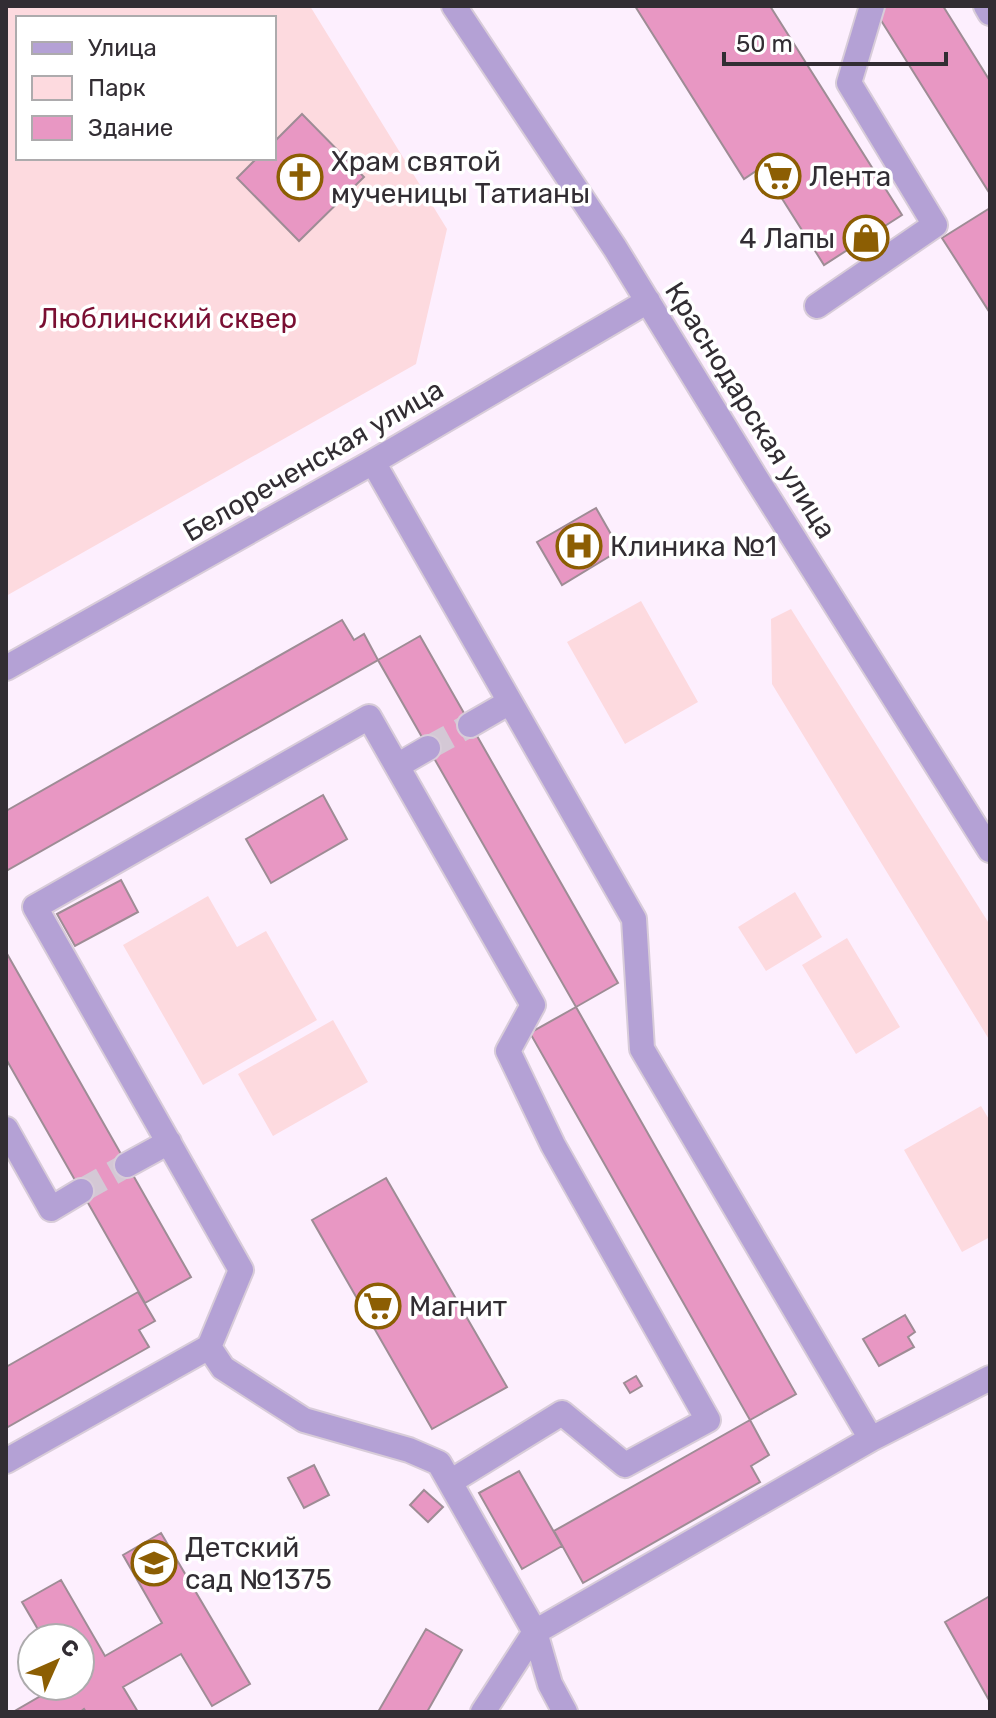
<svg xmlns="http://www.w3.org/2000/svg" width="996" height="1718" viewBox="0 0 996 1718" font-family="Rubik,sans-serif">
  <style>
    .green { fill: #fddadf; fill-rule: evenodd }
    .building { fill: #e897c3; stroke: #9e8c95; stroke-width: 2 }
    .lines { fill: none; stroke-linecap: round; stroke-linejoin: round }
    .minor-tunnel { stroke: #d4c8d5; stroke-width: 24; stroke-dasharray: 24 12; stroke-linecap: butt }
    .minor-casing { stroke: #d8ccd9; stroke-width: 28 }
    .minor { stroke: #b4a1d5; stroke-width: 24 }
    .labels { text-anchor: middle; stroke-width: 7; stroke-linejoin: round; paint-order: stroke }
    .poi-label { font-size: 28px; fill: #322d33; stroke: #fff; text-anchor: start }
    .park-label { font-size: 28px; fill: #7a0f33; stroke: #fff }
    .street-label { font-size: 28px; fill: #322d33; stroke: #fff }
  </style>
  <rect width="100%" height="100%" fill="#fdeffe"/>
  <path class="green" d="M 6,6 L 310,6 L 447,229 L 416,364 L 6,596 ZM 18,18 L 274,18 L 274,158 L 18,158 Z
    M 641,601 L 698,702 L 625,744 L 567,642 Z
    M 791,609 L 990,925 L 990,1041 L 772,684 L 771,619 Z
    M 795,892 L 822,937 L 766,971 L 738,927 Z
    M 208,896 L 237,947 L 266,931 L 317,1020 L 203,1085 L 123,945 Z
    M 847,938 L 900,1027 L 856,1054 L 802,965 Z
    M 333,1020 L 368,1082 L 273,1136 L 238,1074 Z
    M 981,1106 L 990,1121 L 990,1237 L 962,1252 L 904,1150 Z"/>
  <path class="building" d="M 635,6 L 770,6 L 902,215 L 824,265 L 762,167 L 744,179 Z
    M 872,6 L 943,6 L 990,81 L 990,194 Z
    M 302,114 L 364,177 L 299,241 L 237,178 L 257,158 L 274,158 L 274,142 Z
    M 990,208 L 990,313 L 942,238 Z
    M 596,508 L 620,550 L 562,585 L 537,542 Z
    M 342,620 L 354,640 L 364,634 L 378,660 L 6,871 L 6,811 Z
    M 420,636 L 618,983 L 576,1007 L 378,660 Z
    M 323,795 L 347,839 L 271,883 L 246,839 Z
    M 121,880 L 138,912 L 75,946 L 57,914 Z
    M 6,952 L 191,1277 L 145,1303 L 6,1059 Z
    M 576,1007 L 796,1394 L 750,1420 L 530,1033 Z
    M 386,1178 L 507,1387 L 432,1429 L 312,1220 Z
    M 138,1292 L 155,1321 L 139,1330 L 149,1347 L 6,1428 L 6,1367 Z
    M 905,1315 L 915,1332 L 908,1337 L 914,1347 L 879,1366 L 863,1339 Z
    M 636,1376 L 642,1386 L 630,1393 L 624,1383 Z
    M 750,1420 L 769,1455 L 751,1466 L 760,1482 L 583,1583 L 554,1531 Z
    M 314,1465 L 329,1495 L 304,1508 L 288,1478 Z
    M 519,1471 L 562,1546 L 522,1569 L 479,1493 Z
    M 424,1490 L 443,1507 L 428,1522 L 410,1505 Z
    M 161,1533 L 250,1684 L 212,1706 L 181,1654 L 123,1687 L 138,1712 L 86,1712 L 84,1709 L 80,1712 L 13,1712 L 58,1686 L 80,1686 L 80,1638 L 43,1638 L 22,1602 L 61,1580 L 105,1656 L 162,1623 L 123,1555 Z
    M 990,1596 L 990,1702 L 945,1622 Z
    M 426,1629 L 462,1650 L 427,1712 L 378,1712 Z"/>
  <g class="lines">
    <path class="minor-tunnel" d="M 428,748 L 470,725
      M 81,1191 L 127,1165"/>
    <g class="minor-casing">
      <path id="minor" d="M 454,6 L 615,248 L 754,475 L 990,850
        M 986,6 L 990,13
        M 817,306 L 935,225 L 849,83 L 872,6
        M 373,462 L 634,919 L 642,1049 L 871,1439
        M 6,668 L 373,462 L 648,301
        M 470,725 L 510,702
        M 397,766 L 428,748
        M 6,1129 L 51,1209 L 81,1191
        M 127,1165 L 169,1142
        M 6,1461 L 209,1347
        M 450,1482 L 562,1413 L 625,1465 L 708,1420 L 553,1145 L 508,1051 L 533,1005 L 369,717 L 35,907 L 241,1270 L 209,1347 L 223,1368 L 304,1420 L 409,1450 L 439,1463 L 535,1632 L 550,1684 L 565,1712
        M 483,1712 L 535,1632 L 871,1439 L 990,1378"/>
    </g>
    <use href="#minor" class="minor"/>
  </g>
  <defs>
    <g id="supermarket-ring" transform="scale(2.3)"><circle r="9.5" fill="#fff" stroke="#8c5e03" stroke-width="1.5"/><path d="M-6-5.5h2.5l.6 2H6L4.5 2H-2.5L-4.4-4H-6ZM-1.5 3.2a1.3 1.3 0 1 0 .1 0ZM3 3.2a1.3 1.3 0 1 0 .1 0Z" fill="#8c5e03"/></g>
    <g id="church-ring" transform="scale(2.3)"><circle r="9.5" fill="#fff" stroke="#8c5e03" stroke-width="1.5"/><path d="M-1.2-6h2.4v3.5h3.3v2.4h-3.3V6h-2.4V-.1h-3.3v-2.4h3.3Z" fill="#8c5e03"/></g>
    <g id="shop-ring" transform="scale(2.3)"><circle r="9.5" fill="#fff" stroke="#8c5e03" stroke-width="1.5"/><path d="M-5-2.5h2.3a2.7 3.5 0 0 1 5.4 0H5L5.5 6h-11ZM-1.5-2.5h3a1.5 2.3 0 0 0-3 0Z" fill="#8c5e03"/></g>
    <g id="hospital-ring" transform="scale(2.3)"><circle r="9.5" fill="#fff" stroke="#8c5e03" stroke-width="1.5"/><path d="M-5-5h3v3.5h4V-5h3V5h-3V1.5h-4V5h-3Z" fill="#8c5e03"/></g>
    <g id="school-ring" transform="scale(2.3)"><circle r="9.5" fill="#fff" stroke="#8c5e03" stroke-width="1.5"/><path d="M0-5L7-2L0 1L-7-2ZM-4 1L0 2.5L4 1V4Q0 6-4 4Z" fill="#8c5e03"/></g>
  </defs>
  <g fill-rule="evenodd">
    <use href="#supermarket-ring" x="778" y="176"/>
    <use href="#church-ring" x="300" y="177"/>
    <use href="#shop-ring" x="866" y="238"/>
    <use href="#hospital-ring" x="579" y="546"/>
    <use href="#supermarket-ring" x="378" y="1306"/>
    <use href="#school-ring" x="154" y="1563"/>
  </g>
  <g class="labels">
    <g class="poi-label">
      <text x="331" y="171">Храм святой<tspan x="331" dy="32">мученицы Татианы</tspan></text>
      <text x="809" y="186">Лента</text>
      <text x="835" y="248" text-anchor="end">4 Лапы</text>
      <text x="610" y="556">Клиника №1</text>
      <text x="409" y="1316">Магнит</text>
      <text x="185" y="1557">Детский<tspan x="185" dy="32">сад №1375</tspan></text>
    </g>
    <g class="park-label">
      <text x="168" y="328">Люблинский сквер</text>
    </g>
    <g class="street-label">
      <text transform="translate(751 410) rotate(58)" y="10">Краснодарская улица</text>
      <text transform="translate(313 460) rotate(-30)" y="10">Белореченская улица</text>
    </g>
  </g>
  <rect width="996" height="1718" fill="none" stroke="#322d33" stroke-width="16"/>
  <rect x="16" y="16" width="260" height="144" fill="#ffffff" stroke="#adabad" stroke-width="2"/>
  <rect x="32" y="42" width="40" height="12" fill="#b4a1d5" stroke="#adabad" stroke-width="2"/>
  <text x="88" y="56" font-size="24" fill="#322d33">Улица</text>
  <rect x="32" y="76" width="40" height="24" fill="#fddadf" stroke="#adabad" stroke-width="2"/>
  <text x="88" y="96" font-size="24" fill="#322d33">Парк</text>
  <rect x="32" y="116" width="40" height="24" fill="#e897c3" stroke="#adabad" stroke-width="2"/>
  <text x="88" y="136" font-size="24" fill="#322d33">Здание</text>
  <g transform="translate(56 1662) rotate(45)"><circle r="38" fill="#ffffff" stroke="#adabad" stroke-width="2"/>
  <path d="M0-6L14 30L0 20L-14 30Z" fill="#8c5e03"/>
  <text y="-12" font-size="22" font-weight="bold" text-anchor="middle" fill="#322d33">С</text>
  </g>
  <path d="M724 52v12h222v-12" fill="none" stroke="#322d33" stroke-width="4"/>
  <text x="736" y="52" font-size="24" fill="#322d33" stroke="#ffffff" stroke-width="6" paint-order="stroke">50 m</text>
</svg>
